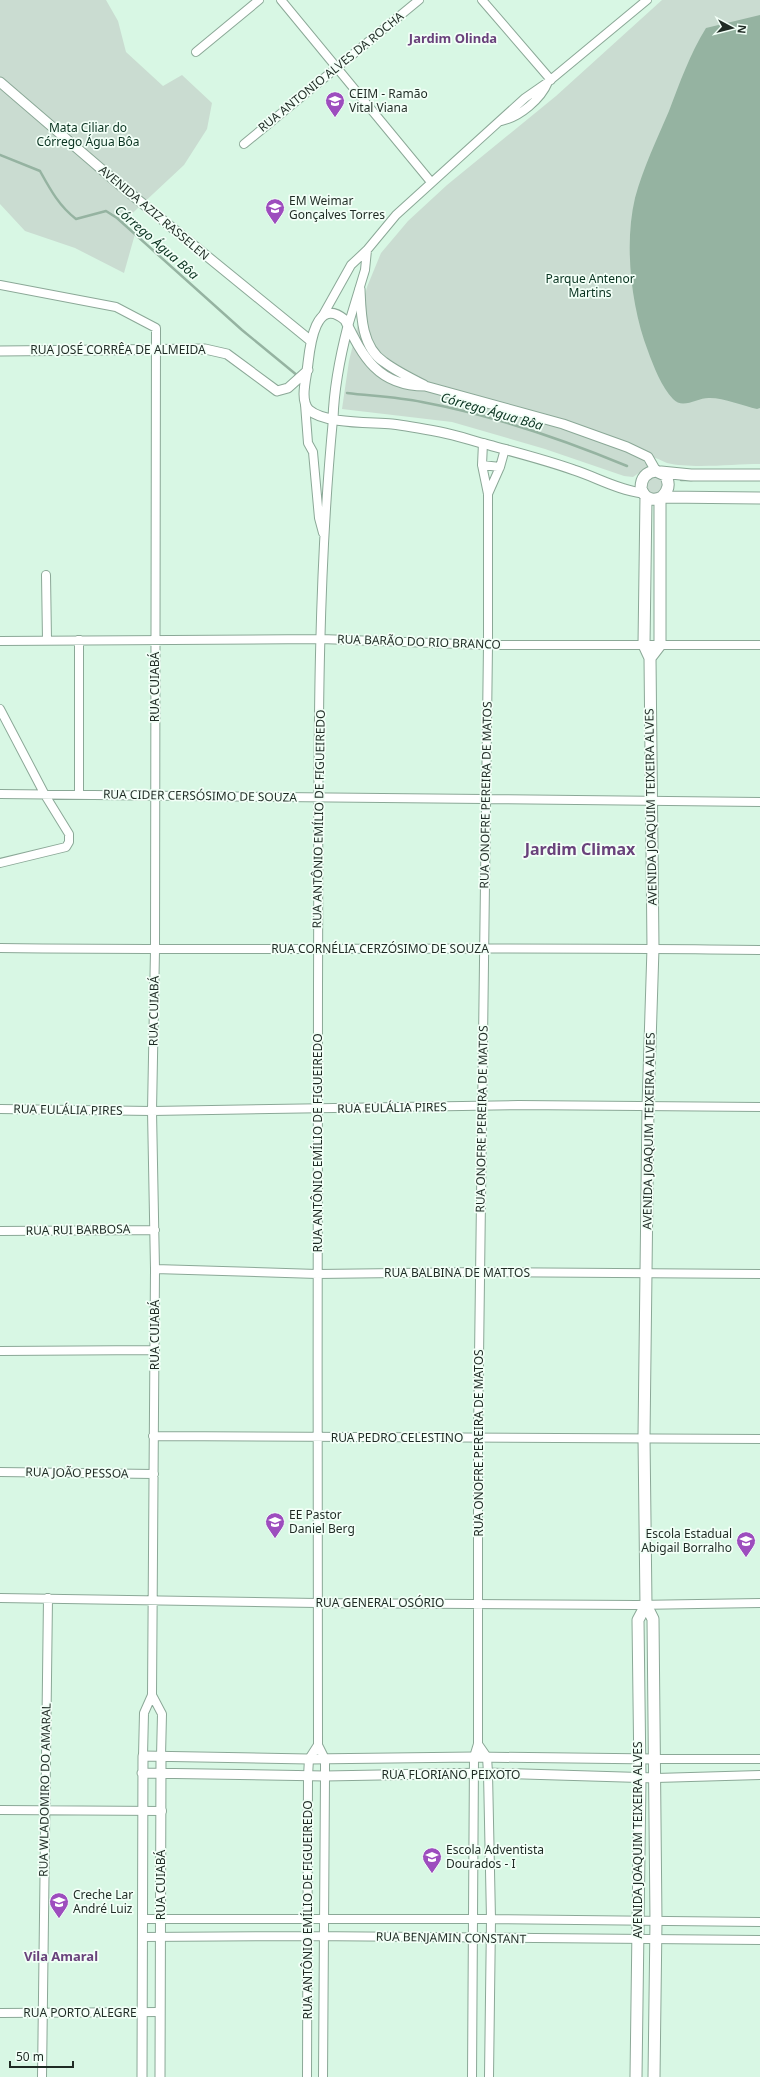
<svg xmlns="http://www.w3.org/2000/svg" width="760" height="2077" viewBox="0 0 760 2077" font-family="'Noto Sans',sans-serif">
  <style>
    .green { fill: #cadcd1 }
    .water { fill: #95b3a1 }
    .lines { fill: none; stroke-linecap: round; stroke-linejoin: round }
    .stream { stroke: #95b3a1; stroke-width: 2.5 }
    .minor-casing { stroke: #8ba897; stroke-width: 10 }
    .tertiary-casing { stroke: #8ba897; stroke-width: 11 }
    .secondary-casing { stroke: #8ba897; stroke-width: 13 }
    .minor { stroke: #fff; stroke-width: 8 }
    .tertiary { stroke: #fff; stroke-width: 9 }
    .secondary { stroke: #fff; stroke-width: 11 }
    .labels { text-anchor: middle; stroke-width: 3.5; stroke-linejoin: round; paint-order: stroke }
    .street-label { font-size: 12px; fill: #1f2b24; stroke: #f2fff7 }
    .poi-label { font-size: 12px; fill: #1f2b24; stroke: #f2fff7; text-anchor: start }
    .park-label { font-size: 12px; fill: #08321f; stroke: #f2fff7 }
    .neighbourhood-label { font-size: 13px; font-weight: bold; fill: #69427b; stroke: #f2fff7 }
    .water-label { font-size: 13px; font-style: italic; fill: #0a3320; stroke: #f2fff7 }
    .district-label { font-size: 16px; font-weight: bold; fill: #69427b; stroke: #f2fff7 }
  </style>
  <rect width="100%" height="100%" fill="#d8f7e4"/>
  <path class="green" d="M 0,0 L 106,0 L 118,21 L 126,52 L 163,86 L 182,75 L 212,103 L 207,129 L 184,165 L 123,222 L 135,234 L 124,273 L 75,248 L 25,231 L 0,204 Z
    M 662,0 L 760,0 L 760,464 C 734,464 692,469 667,463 C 659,460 653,455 644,458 L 644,462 L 649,466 L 633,477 L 624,476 L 545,449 L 452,422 L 342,409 L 349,361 L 367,287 L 381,253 L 408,221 L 447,185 L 556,96 Z
    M647 486a8 8 0 1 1 16 0a8 8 0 1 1-16 0Z"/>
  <path class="water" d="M 760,15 L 760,408 L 757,409 C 744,406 724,398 710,398 C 698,397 683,410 673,399 C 662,388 653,365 648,351 C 631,307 624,244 635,198 C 643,168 657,139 669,111 C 680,82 690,54 706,28 Z"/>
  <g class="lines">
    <path class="stream" d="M 0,155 L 40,171 C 50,189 59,206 76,219 L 106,211 L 117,218 L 242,330 L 298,376
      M 347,393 C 372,396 397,397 422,402 C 492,415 562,439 627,466
      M 681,480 L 692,480"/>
    <g class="minor-casing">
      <path id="minor" d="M 281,0 L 431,182
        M 482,0 L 551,80
        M 196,52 L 259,0
        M 501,121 C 520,117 541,99 548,82
        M 244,144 L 419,0
        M 0,285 L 116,307 L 156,328 L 155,950 L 152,1111 L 155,1269 L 152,1695 L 144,1713 L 143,1756
        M 323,315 L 351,265 L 367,250 L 396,215 L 525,98 L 548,82 L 647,0
        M 348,326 L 365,270 L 367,250
        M 305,404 L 308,443 L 313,452 L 319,518 L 323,533
        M 482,465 L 500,467
        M 488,494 L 500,467 L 505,449
        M 46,575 L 47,640
        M 0,641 L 321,639 L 488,645 L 760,645
        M 0,709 L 45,795 L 69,834 L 69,842 L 66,847 L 0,863
        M 0,794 L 760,802
        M 79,795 L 79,640
        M 0,948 C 253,951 507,946 760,950
        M 0,1109 L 152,1111 L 518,1105 L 760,1107
        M 0,1231 L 155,1230
        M 155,1269 L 317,1274 L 481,1272 L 760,1274
        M 0,1351 L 155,1350
        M 153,1436 L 760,1439
        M 0,1472 L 154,1474
        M 0,1598 L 317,1603 L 636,1605 L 760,1603
        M 152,1695 L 162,1714 L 161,1756
        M 478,1744 L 487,1757 L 488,1773 L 491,1919 L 489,2077
        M 656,1759 L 760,1759
        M 656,1778 L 760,1775
        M 0,1810 L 162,1811
        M 143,1919 L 491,1919 L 760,1922
        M 143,1937 L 308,1936 L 760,1940
        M 0,2013 L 160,2012
        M 42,2077 L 48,1598
        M 307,2077 L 308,1776 L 309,1759 L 318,1745
        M 323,2077 L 325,1776 L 325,1759 L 318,1745 C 317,1492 318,1238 318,985 C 319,797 315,606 333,419
        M 472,2077 L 474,1757 L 478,1744 L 478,1437 L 488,645 L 488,494 L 482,465 L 483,443"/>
    </g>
    <g class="tertiary-casing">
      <path id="tertiary" d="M 0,82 L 121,186 L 311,341
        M 360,289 C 361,313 361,347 384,362 C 396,371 410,378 424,385
        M 0,351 L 205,349 L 227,354 L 277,391 L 288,388 L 308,370
        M 333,419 C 334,387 340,357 348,326
        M 642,493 C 618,490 596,477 574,470 C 546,460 518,453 489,445 C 473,441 456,435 440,432 C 424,429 408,426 392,424 C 370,422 325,424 309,410 C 299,400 307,376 308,363 C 310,345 316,295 345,320 C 363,357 378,386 425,386 L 563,424 L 627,447 L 648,457 L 656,471
        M 142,1773 L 325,1776 L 488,1773 L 656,1778
        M 142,2077 L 143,1756 L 309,1759 L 474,1757 L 656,1759
        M 160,2077 L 161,1756"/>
    </g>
    <g class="secondary-casing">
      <path id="secondary" d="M 661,472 L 691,475 L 760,475
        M 646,497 L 644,645 L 650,658 L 653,948 L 648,1107 L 644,1437 L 646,1605 L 653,1619 L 656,1921 L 654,2077
        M 662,497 C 669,490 670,483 665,475 L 656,471 C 646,472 641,478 641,488 C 644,498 652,502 662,497 L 760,498
        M 650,658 L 660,645 L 660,498
        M 636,2077 L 640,1778 L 638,1620 L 646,1605"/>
    </g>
    <use href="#minor" class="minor"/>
    <use href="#tertiary" class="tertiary"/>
    <use href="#secondary" class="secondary"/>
  </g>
  <defs>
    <g id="school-pin" transform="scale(1)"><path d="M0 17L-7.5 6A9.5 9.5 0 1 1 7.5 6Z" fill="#9d4dbe" stroke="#f2fff7"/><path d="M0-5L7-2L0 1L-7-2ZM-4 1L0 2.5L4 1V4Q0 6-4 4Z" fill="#fff"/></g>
  </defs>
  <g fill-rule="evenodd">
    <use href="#school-pin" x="335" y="101"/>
    <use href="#school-pin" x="275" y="208"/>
    <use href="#school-pin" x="275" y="1522"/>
    <use href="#school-pin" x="746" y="1541"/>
    <use href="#school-pin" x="432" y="1857"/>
    <use href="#school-pin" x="59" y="1902"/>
  </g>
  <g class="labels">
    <g class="street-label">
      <text transform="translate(331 72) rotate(-39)" y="4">RUA ANTONIO ALVES DA ROCHA</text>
      <text transform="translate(154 213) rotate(40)" y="4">AVENIDA AZIZ RASSELEN</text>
      <text x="118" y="354">RUA JOSÉ CORRÊA DE ALMEIDA</text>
      <text transform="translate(419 642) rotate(2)" y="4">RUA BARÃO DO RIO BRANCO</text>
      <text transform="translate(155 687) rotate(-90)" y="4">RUA CUIABÁ</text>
      <text transform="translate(486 795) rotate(-89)" y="4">RUA ONOFRE PEREIRA DE MATOS</text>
      <text transform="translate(200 796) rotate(1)" y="4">RUA CIDER CERSÓSIMO DE SOUZA</text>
      <text transform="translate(651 807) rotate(-91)" y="4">AVENIDA JOAQUIM TEIXEIRA ALVES</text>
      <text transform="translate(319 819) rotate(-89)" y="4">RUA ANTÔNIO EMÍLIO DE FIGUEIREDO</text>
      <text x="380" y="953">RUA CORNÉLIA CERZÓSIMO DE SOUZA</text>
      <text transform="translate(154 1011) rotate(-89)" y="4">RUA CUIABÁ</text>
      <text transform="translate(392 1108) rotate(-1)" y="4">RUA EULÁLIA PIRES</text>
      <text transform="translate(68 1110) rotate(1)" y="4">RUA EULÁLIA PIRES</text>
      <text transform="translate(482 1119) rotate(-89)" y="4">RUA ONOFRE PEREIRA DE MATOS</text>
      <text transform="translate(649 1131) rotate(-89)" y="4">AVENIDA JOAQUIM TEIXEIRA ALVES</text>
      <text transform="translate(318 1143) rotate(-90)" y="4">RUA ANTÔNIO EMÍLIO DE FIGUEIREDO</text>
      <text transform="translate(78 1230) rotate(-1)" y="4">RUA RUI BARBOSA</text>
      <text x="457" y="1277">RUA BALBINA DE MATTOS</text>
      <text transform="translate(155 1335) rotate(-90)" y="4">RUA CUIABÁ</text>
      <text x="397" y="1442">RUA PEDRO CELESTINO</text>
      <text transform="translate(479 1443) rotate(-90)" y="4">RUA ONOFRE PEREIRA DE MATOS</text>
      <text transform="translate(77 1473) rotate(1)" y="4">RUA JOÃO PESSOA</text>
      <text x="380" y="1607">RUA GENERAL OSÓRIO</text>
      <text x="451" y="1779">RUA FLORIANO PEIXOTO</text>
      <text transform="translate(45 1790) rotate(-89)" y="4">RUA WLADOMIRO DO AMARAL</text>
      <text transform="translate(638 1840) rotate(-90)" y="4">AVENIDA JOAQUIM TEIXEIRA ALVES</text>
      <text transform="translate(161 1885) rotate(-90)" y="4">RUA CUIABÁ</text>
      <text transform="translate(308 1910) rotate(-90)" y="4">RUA ANTÔNIO EMÍLIO DE FIGUEIREDO</text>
      <text transform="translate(451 1938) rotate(1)" y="4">RUA BENJAMIN CONSTANT</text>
      <text x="80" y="2017">RUA PORTO ALEGRE</text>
    </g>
    <g class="poi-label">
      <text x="349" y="98">CEIM - Ramão<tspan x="349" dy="14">Vital Viana</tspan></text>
      <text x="289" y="205">EM Weimar<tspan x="289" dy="14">Gonçalves Torres</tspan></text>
      <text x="289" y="1519">EE Pastor<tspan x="289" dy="14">Daniel Berg</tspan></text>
      <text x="732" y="1538" text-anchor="end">Escola Estadual<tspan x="732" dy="14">Abigail Borralho</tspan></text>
      <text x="446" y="1854">Escola Adventista<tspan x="446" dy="14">Dourados - I</tspan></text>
      <text x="73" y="1899">Creche Lar<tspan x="73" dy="14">André Luiz</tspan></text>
    </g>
    <g class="park-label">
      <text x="88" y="132">Mata Ciliar do<tspan x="88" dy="14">Córrego Água Bôa</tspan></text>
      <text x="590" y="283">Parque Antenor<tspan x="590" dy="14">Martins</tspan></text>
    </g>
    <g class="neighbourhood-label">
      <text x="453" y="43">Jardim Olinda</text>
      <text x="61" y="1961">Vila Amaral</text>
    </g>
    <g class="water-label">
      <text transform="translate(157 242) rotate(41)" y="5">Córrego Água Bôa</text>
      <text transform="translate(492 411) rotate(16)" y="5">Córrego Água Bôa</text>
    </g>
    <g class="district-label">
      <text x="580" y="855">Jardim Climax</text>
    </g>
  </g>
  <g transform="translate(732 28) rotate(97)" stroke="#f2fff7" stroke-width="3" paint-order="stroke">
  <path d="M0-3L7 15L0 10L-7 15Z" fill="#1f2b24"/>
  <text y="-6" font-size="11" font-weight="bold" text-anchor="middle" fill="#1f2b24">N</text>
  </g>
  <path d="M10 2061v6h63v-6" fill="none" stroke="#1f2b24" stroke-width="2"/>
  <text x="16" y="2061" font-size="12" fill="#1f2b24" stroke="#f2fff7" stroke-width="3" paint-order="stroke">50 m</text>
</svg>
